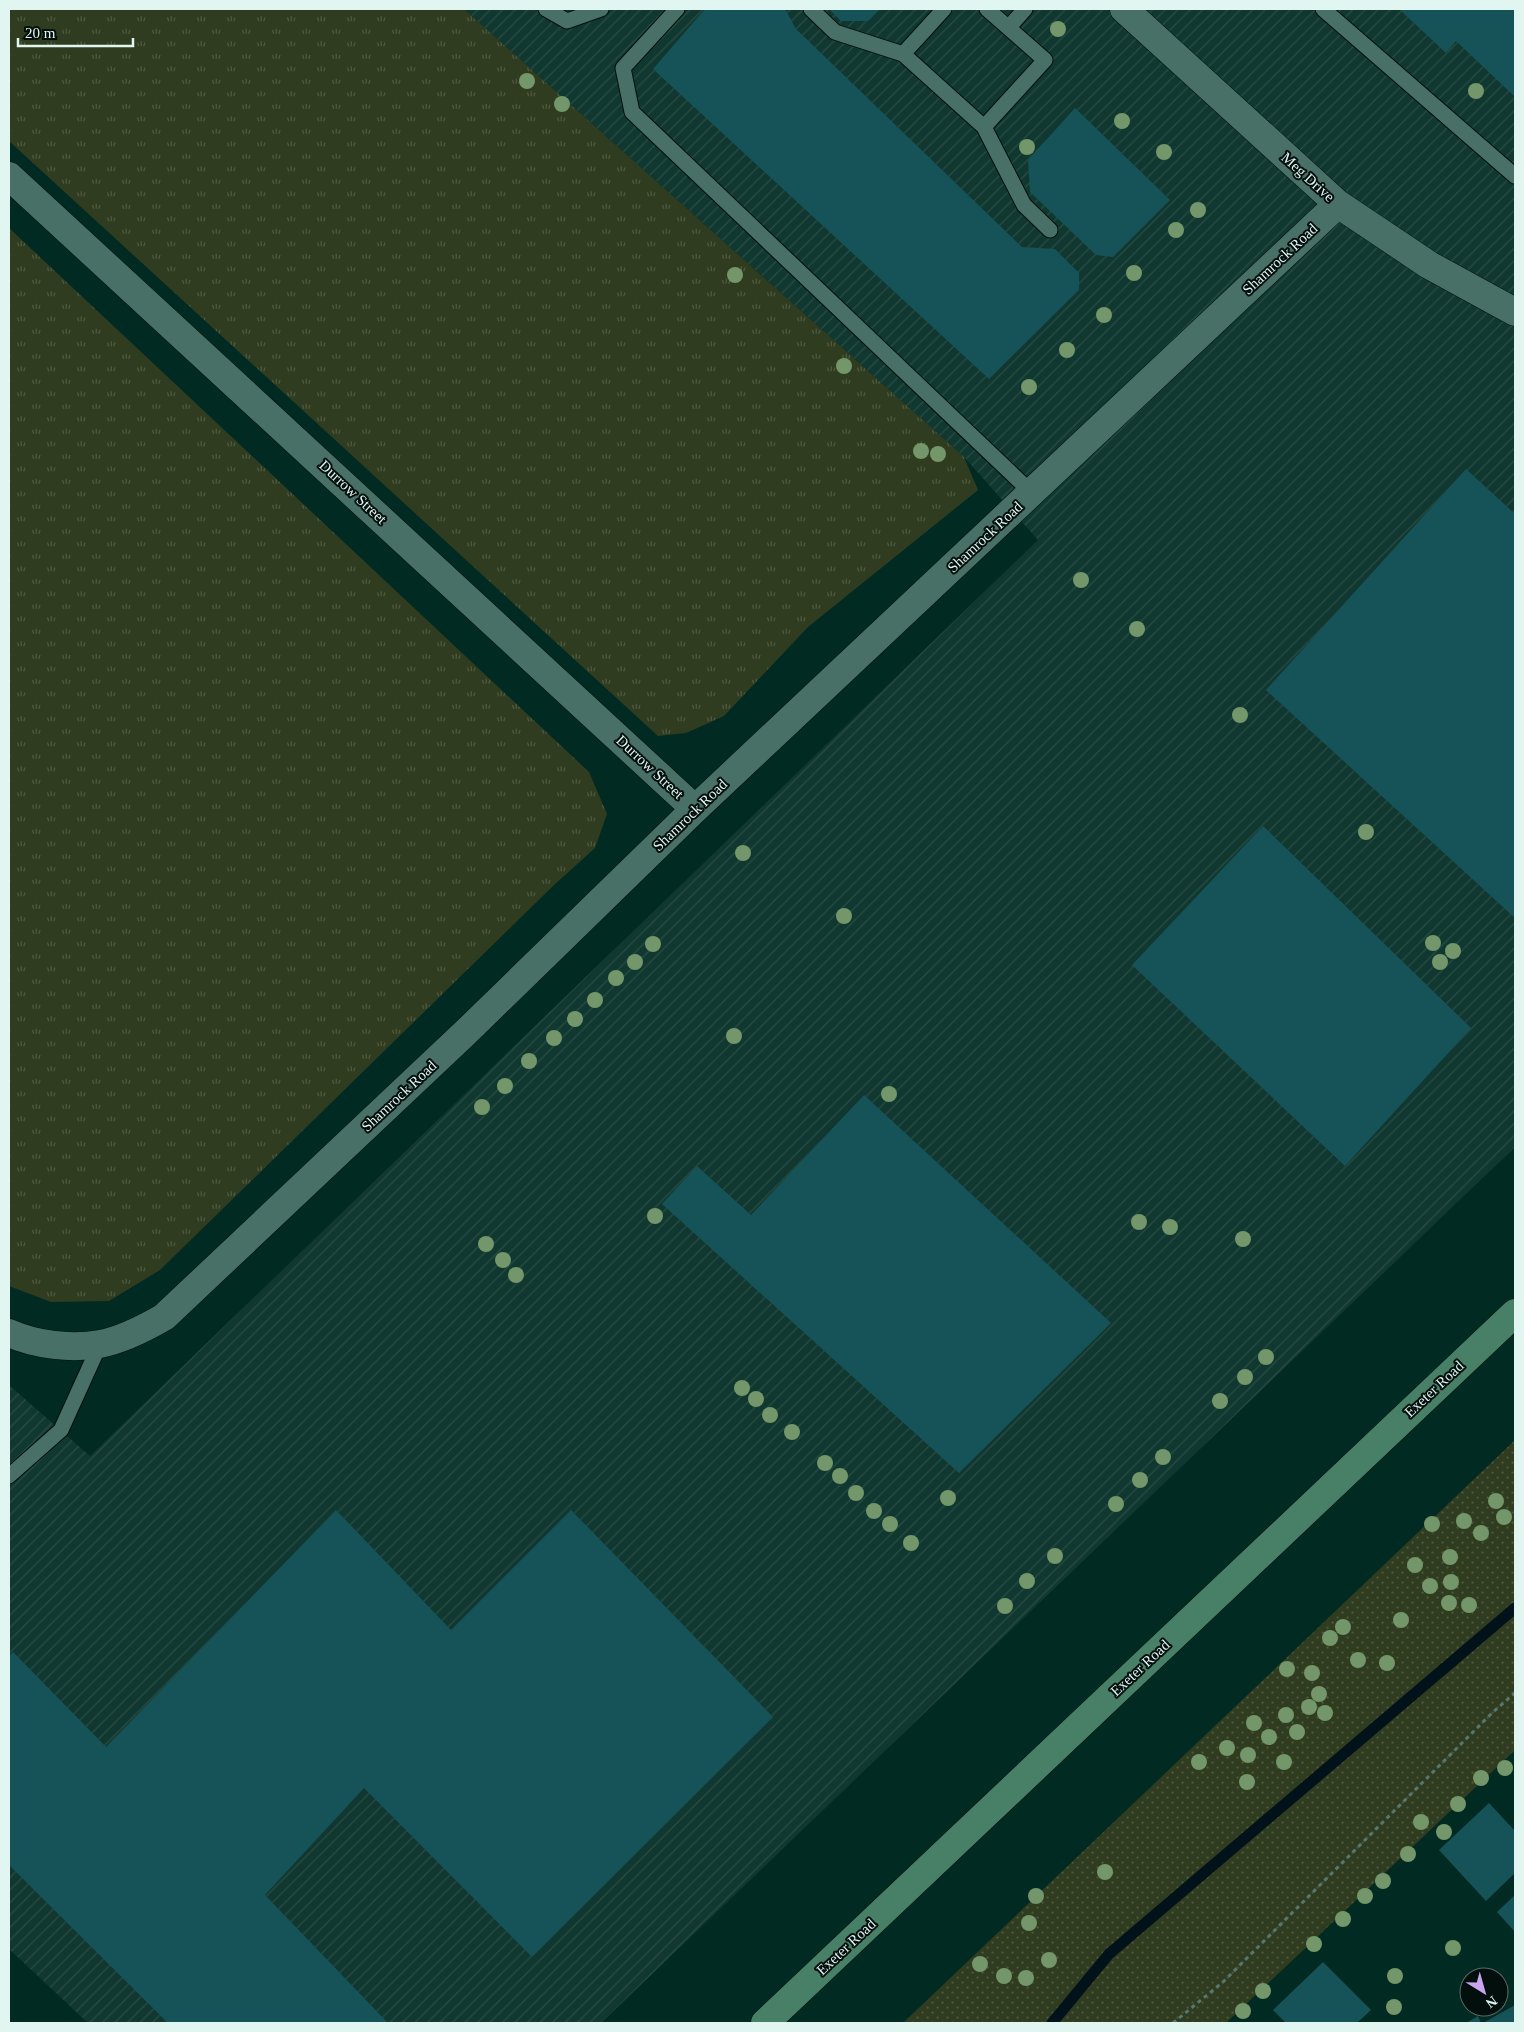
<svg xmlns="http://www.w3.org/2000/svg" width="1524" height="2032" viewBox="0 0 1524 2032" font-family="'Times New Roman',serif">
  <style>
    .industrial { fill: url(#industrial-furrows) }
    .grass { fill: url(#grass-tufts) }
    .park { fill: url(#park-dots) }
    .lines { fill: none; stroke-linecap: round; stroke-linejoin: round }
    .stream { stroke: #01121a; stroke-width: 11 }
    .building { fill: #165358 }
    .lane-casing { stroke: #00100c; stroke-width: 17 }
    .street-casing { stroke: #00100c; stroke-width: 29 }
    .secondary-casing { stroke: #00100c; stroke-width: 29 }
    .path { stroke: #567871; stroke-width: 3; stroke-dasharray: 4 4; stroke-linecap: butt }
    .lane { stroke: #497067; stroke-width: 15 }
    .street { stroke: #497067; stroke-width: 28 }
    .secondary { stroke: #488067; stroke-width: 28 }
    .tree { fill: #73976a }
    .labels { text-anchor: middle; stroke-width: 4; stroke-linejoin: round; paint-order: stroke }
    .street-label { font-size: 15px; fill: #e1f6f1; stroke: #020f0c }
  </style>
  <defs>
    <pattern id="industrial-furrows" width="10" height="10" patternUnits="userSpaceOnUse" patternTransform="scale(1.25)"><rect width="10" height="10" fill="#113830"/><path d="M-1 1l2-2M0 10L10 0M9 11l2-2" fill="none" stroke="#284c44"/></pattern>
    <pattern id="grass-tufts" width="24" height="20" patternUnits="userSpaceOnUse" patternTransform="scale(1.25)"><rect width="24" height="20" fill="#303c1f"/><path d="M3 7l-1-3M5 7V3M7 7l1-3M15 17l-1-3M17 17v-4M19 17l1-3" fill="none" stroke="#4e5940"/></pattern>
    <pattern id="park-dots" width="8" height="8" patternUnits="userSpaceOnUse" patternTransform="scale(1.25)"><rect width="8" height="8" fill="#303c1f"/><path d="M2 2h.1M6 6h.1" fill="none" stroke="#4e5940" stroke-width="1.8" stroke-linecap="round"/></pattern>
  </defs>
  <rect width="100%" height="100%" fill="#002a22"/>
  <path class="industrial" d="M 464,9 L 1515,9 L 1515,1147 L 601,2023 L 88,2023 L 9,1949 L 9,1385 L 90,1456 L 1038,540 L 964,457 Z"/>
  <path class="grass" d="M 9,9 L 464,9 L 964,457 L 978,490 L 808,627 L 724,716 L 686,733 L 658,736 L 9,141 Z
    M 9,228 L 589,772 L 607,814 L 595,848 L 553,886 L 160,1270 L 109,1301 L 51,1302 L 9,1286 Z"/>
  <path class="park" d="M 1515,1440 L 1515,1750 L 1226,2023 L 903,2023 Z"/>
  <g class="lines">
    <path class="stream" d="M 1052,2023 L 1109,1954 L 1515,1608"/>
  </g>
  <path class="building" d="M 705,9 L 785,9 L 796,29 L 1022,247 L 1055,249 L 1079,273 L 1079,290 L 989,379 L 653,69 Z
    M 829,9 L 880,9 L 868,21 L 841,21 Z
    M 1399,9 L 1515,9 L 1515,97 L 1456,41 L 1446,53 Z
    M 1075,108 L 1170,200 L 1113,257 L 1096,255 L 1030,192 L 1028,160 Z
    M 1466,469 L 1515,514 L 1515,918 L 1266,690 Z
    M 1263,826 L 1471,1028 L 1345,1166 L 1132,965 Z
    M 864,1095 L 1111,1323 L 959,1473 L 662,1204 L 697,1166 L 751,1215 Z
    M 336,1510 L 451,1630 L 571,1510 L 773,1717 L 532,1957 L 364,1788 L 265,1895 L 388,2023 L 168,2023 L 9,1865 L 9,1656 L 13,1652 L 106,1747 Z
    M 1489,1803 L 1515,1831 L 1515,1873 L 1486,1901 L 1439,1850 Z
    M 1515,1895 L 1515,1932 L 1497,1912 Z
    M 1323,1962 L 1371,2010 L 1357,2023 L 1286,2023 L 1273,2010 Z
    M 1515,2005 L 1515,2023 L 1483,2023 Z
    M 1478,2016 L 1481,2023 L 1466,2023 Z"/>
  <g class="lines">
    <g class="lane-casing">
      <path id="lane" d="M 546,9 L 567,21 L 601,9
        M 677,9 L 623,68 L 632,112 L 1032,493
        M 811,9 L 835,32 L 903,54
        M 944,9 L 903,54 L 984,127 L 1045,60 L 987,9
        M 1323,9 L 1515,176
        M 1009,27 L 1025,9
        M 984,127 L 1024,205 L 1050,230
        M 9,1476 L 61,1430 L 100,1344"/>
    </g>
    <g class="street-casing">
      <path id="street" d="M 1124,9 L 1338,204 L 1429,265 L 1515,312
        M 9,176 L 695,809
        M 9,1333 C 36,1345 71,1349 100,1344 C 121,1340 145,1328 164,1317 L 465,1033 L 695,809 L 1338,204"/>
    </g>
    <g class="secondary-casing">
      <path id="secondary" d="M 765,2023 L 1515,1313"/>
    </g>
    <path class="path" d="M 1173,2023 L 1223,1982 L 1493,1712 L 1515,1693"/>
    <use href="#lane" class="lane"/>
    <use href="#street" class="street"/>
    <use href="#secondary" class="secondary"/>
  </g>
  <g class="tree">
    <circle cx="1058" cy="29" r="8"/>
    <circle cx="527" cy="81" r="8"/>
    <circle cx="1476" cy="91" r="8"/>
    <circle cx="562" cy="104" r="8"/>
    <circle cx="1122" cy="121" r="8"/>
    <circle cx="1027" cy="147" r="8"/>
    <circle cx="1164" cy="152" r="8"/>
    <circle cx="1198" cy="210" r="8"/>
    <circle cx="1176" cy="230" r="8"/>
    <circle cx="1134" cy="273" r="8"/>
    <circle cx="735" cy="275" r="8"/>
    <circle cx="1104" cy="315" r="8"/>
    <circle cx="1067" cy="350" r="8"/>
    <circle cx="844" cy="366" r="8"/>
    <circle cx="1029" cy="387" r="8"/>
    <circle cx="921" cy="451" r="8"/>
    <circle cx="938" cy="454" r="8"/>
    <circle cx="1081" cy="580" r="8"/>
    <circle cx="1137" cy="629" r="8"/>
    <circle cx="1240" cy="715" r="8"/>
    <circle cx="1366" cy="832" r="8"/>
    <circle cx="743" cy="853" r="8"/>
    <circle cx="844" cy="916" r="8"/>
    <circle cx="1433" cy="943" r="8"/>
    <circle cx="653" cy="944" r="8"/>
    <circle cx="1453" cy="951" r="8"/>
    <circle cx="635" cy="962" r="8"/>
    <circle cx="1440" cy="962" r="8"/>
    <circle cx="616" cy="978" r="8"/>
    <circle cx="595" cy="1000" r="8"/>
    <circle cx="575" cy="1019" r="8"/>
    <circle cx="734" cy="1036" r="8"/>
    <circle cx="554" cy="1038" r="8"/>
    <circle cx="529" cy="1061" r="8"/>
    <circle cx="505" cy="1086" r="8"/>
    <circle cx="889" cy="1094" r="8"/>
    <circle cx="482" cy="1107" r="8"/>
    <circle cx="655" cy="1216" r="8"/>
    <circle cx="1139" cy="1222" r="8"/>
    <circle cx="1170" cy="1227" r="8"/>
    <circle cx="1243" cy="1239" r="8"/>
    <circle cx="486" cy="1244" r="8"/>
    <circle cx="503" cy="1260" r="8"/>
    <circle cx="516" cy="1275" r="8"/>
    <circle cx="1266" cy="1357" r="8"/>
    <circle cx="1245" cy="1377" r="8"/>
    <circle cx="742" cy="1388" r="8"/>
    <circle cx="756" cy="1399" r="8"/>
    <circle cx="1220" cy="1401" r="8"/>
    <circle cx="770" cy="1415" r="8"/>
    <circle cx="792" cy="1432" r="8"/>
    <circle cx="1163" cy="1457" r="8"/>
    <circle cx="825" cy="1463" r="8"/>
    <circle cx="840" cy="1476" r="8"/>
    <circle cx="1140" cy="1480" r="8"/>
    <circle cx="856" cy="1493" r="8"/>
    <circle cx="948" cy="1498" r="8"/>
    <circle cx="1496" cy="1501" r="8"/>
    <circle cx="1116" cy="1504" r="8"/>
    <circle cx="874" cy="1511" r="8"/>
    <circle cx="1504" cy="1517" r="8"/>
    <circle cx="1464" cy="1521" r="8"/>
    <circle cx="890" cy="1524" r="8"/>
    <circle cx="1432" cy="1524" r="8"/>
    <circle cx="1481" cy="1533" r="8"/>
    <circle cx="911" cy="1543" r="8"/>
    <circle cx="1055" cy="1556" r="8"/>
    <circle cx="1450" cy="1557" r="8"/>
    <circle cx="1415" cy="1565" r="8"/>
    <circle cx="1027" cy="1581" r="8"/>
    <circle cx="1451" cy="1582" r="8"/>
    <circle cx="1430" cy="1586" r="8"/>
    <circle cx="1449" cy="1603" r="8"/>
    <circle cx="1469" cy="1605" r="8"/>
    <circle cx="1005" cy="1606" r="8"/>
    <circle cx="1401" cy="1620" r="8"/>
    <circle cx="1343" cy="1627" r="8"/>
    <circle cx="1330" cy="1638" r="8"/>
    <circle cx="1358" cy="1660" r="8"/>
    <circle cx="1387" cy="1663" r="8"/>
    <circle cx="1287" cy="1669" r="8"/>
    <circle cx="1312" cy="1673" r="8"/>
    <circle cx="1319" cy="1694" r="8"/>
    <circle cx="1309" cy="1707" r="8"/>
    <circle cx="1325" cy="1713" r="8"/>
    <circle cx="1286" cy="1715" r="8"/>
    <circle cx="1254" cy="1723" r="8"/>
    <circle cx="1297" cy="1732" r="8"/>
    <circle cx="1269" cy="1737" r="8"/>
    <circle cx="1227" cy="1748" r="8"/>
    <circle cx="1248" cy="1755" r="8"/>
    <circle cx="1199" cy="1762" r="8"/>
    <circle cx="1284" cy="1762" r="8"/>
    <circle cx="1505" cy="1768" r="8"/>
    <circle cx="1481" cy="1778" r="8"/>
    <circle cx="1247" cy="1782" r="8"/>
    <circle cx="1458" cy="1804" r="8"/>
    <circle cx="1421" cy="1822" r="8"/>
    <circle cx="1444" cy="1832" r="8"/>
    <circle cx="1408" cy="1854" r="8"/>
    <circle cx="1105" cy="1872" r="8"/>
    <circle cx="1383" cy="1881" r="8"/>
    <circle cx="1036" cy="1896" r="8"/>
    <circle cx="1365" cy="1896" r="8"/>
    <circle cx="1343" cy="1919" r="8"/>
    <circle cx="1029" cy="1923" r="8"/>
    <circle cx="1314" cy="1944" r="8"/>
    <circle cx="1453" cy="1948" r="8"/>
    <circle cx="1049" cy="1960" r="8"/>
    <circle cx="980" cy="1964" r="8"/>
    <circle cx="1004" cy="1976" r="8"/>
    <circle cx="1395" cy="1976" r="8"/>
    <circle cx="1026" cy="1978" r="8"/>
    <circle cx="1263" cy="1991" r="8"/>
    <circle cx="1394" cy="2007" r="8"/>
    <circle cx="1243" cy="2011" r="8"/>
  </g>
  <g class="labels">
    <g class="street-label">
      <text transform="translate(1308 177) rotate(42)" y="5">Meg Drive</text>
      <text transform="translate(1280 259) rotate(-43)" y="5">Shamrock Road</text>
      <text transform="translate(353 492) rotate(43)" y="5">Durrow Street</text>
      <text transform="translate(985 537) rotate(-43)" y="5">Shamrock Road</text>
      <text transform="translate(650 767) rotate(43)" y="5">Durrow Street</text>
      <text transform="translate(690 815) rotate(-44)" y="5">Shamrock Road</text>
      <text transform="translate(399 1096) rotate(-43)" y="5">Shamrock Road</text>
      <text transform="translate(1434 1389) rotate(-43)" y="5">Exeter Road</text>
      <text transform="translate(1140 1668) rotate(-43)" y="5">Exeter Road</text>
      <text transform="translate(846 1947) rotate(-43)" y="5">Exeter Road</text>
    </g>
  </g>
  <rect width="1524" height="2032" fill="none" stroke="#e1f6f1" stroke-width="20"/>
  <g transform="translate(1484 1992) rotate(143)"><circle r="24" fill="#020f0c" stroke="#5b6b68"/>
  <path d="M0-4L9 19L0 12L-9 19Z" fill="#c8a5ee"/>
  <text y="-8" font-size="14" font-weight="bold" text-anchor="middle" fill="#e1f6f1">N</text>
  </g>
  <path d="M18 38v8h115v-8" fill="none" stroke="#e1f6f1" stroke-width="2.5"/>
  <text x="25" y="38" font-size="15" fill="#e1f6f1" stroke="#020f0c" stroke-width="4" paint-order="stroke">20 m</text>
</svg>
